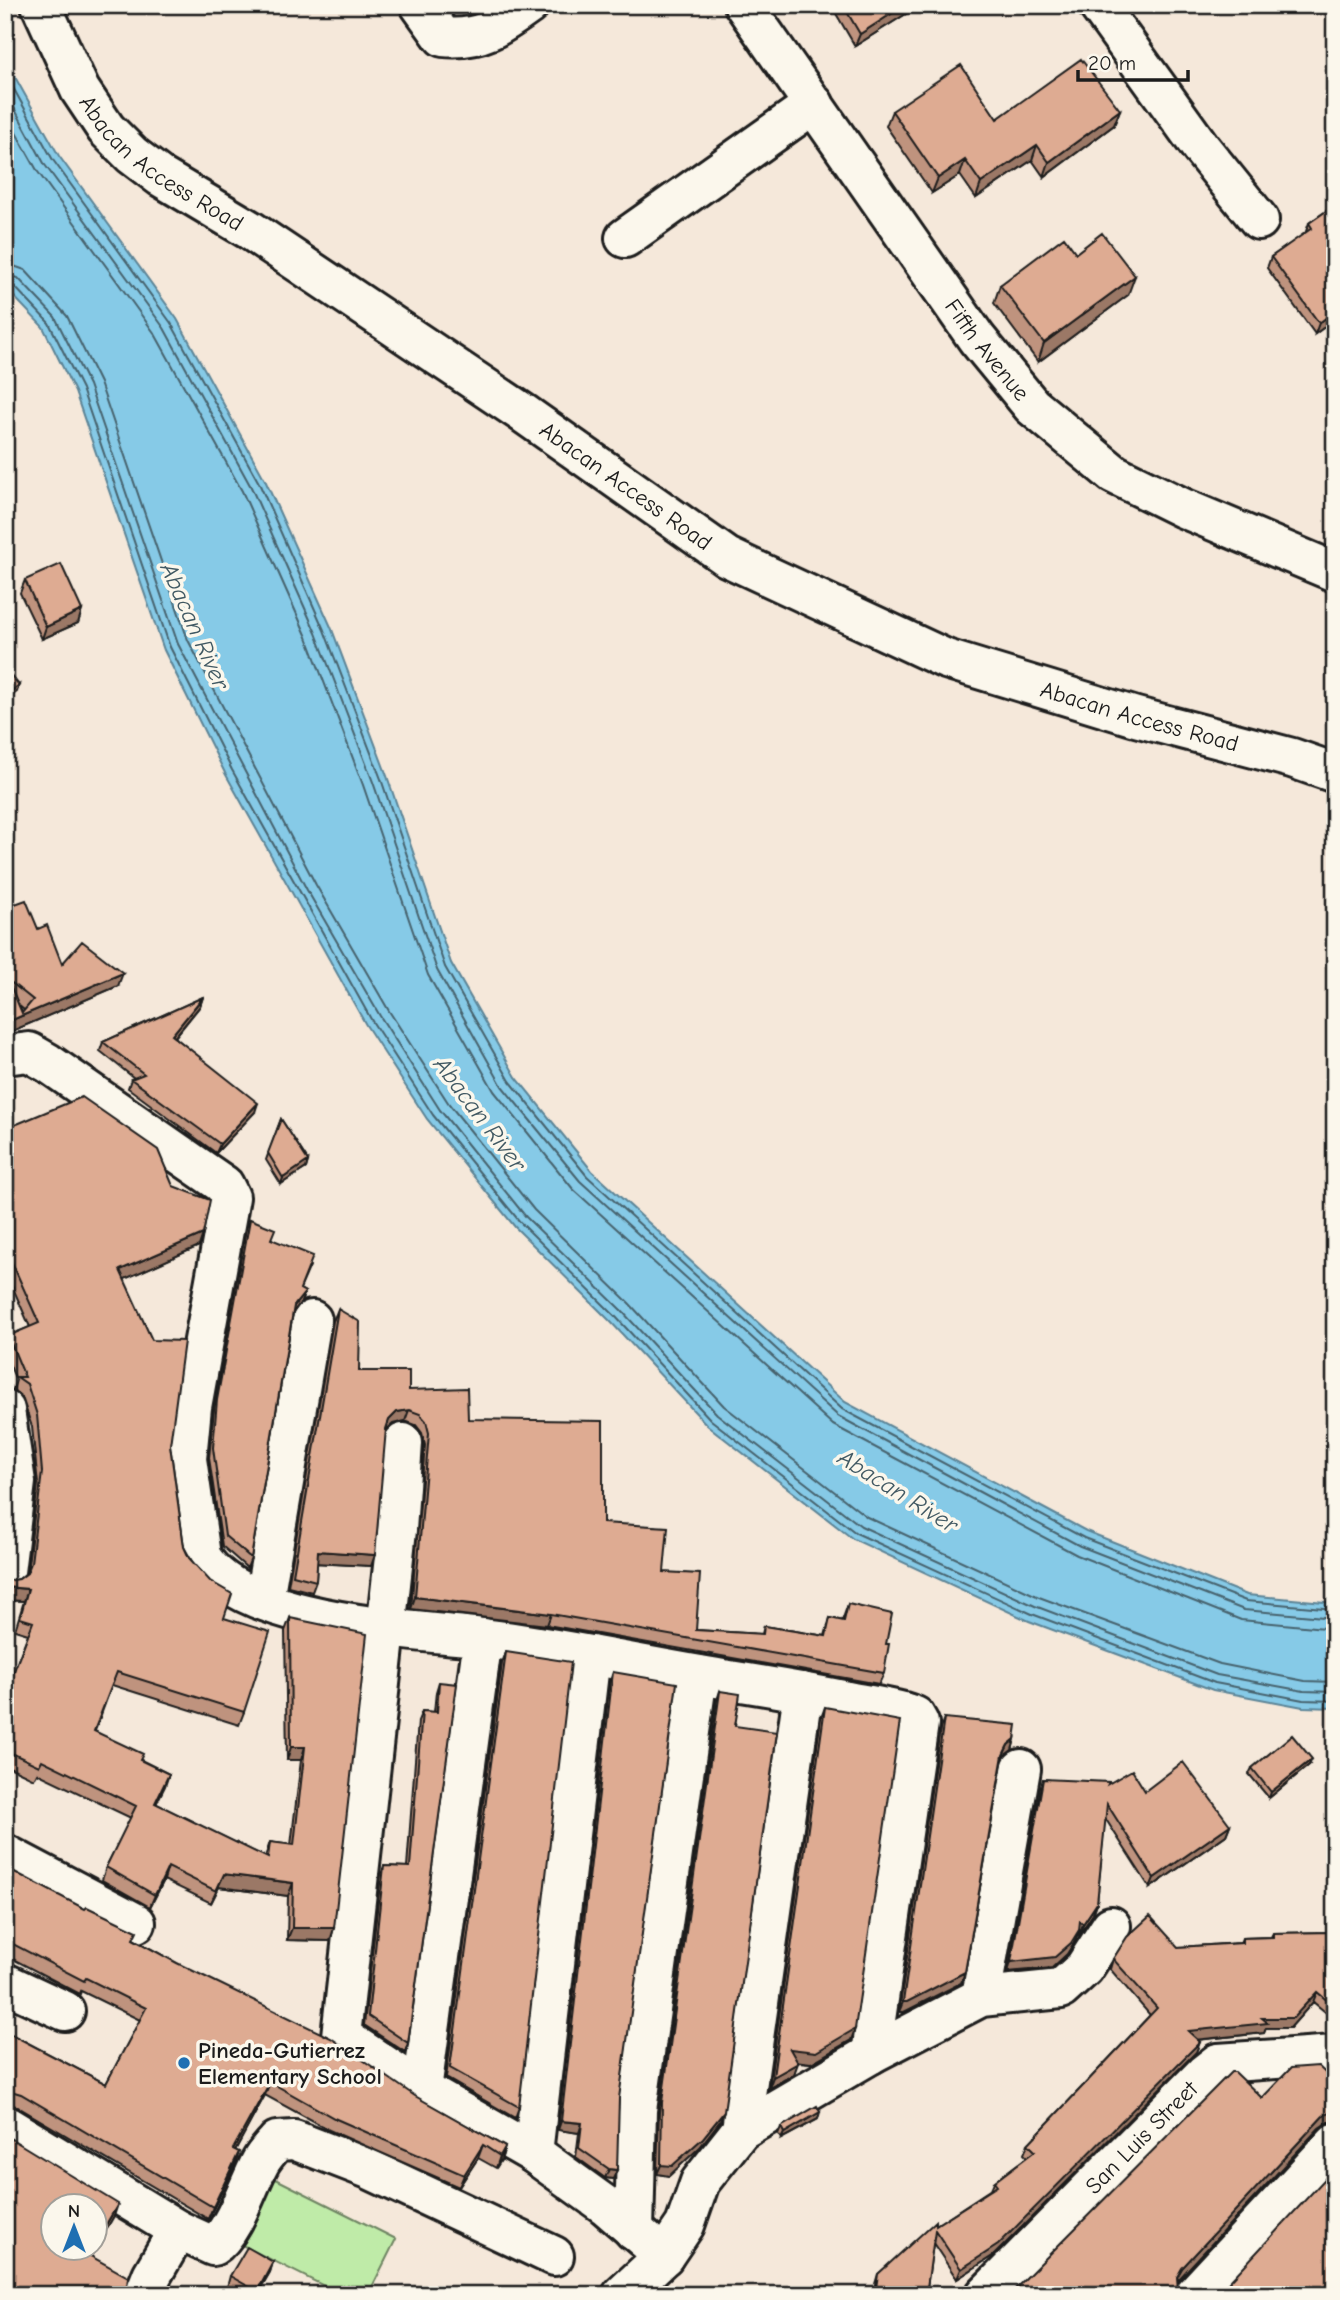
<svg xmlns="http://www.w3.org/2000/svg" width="1340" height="2300" viewBox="0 0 1340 2300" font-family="'Comic Neue',sans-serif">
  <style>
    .green { fill: #bfeba8; stroke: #6e8462; stroke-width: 2 }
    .water { fill: #86cae7; stroke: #5c8496; stroke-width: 2 }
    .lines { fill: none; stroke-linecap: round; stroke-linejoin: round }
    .shore { stroke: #46626d; stroke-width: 2 }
    .minor-casing { stroke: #1c1c1c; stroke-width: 44 }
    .minor { stroke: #fbf7ec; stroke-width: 38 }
    .wall { fill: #bf937e; stroke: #1c1c1c; stroke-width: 2; fill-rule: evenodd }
    .shaded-wall { fill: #9b7866; stroke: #1c1c1c; stroke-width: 2 }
    .building { fill: #deab92; stroke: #1c1c1c; stroke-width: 2; fill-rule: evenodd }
    .poi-dot { fill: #1f6fb2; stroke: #fbf7ec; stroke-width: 2.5 }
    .labels { text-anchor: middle; stroke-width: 7; stroke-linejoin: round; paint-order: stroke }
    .street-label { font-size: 23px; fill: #1c1c1c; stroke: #fbf7ec }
    .poi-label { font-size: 23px; font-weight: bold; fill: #1c1c1c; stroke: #fbf7ec; text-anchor: start }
    .water-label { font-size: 24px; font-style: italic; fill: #415963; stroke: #fbf7ec }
  </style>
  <rect width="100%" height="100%" fill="#f5e8da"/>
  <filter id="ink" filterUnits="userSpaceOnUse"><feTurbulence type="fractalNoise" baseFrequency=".0143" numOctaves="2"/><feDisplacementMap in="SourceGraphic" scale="14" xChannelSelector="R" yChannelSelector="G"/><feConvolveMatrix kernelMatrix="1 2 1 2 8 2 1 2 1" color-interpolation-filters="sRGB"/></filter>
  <g filter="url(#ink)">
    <path class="green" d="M 270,2176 L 396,2239 L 368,2295 L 342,2295 L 236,2242 Z"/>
    <path class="water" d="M 5,59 L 59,156 L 177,319 L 265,480 L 331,627 L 387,776 L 451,963 L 516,1077 L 592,1171 L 845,1402 L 1086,1531 L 1247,1595 L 1335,1603 L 1335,1708 L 1303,1707 L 1213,1690 L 1029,1621 L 853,1539 L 707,1425 L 610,1321 L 515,1227 L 427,1119 L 366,1025 L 225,773 L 164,650 L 75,392 L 43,327 L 5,287 Z"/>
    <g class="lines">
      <path class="shore" d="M 5,73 L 53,160 L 171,323 L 259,483 L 324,630 L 381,779 L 445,967 L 510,1081 L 587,1176 L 842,1409 L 1084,1538 L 1246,1601 L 1335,1609
        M 5,91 L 45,165 L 164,328 L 251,487 L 316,633 L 373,782 L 437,970 L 502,1086 L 580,1181 L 838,1416 L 1080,1546 L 1244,1610 L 1335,1618
        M 5,113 L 38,172 L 155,334 L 242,491 L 307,637 L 363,785 L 428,975 L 494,1091 L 573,1189 L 833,1425 L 1077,1555 L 1241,1620 L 1335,1629
        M 5,263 L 25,270 L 67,316 L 100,383 L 188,640 L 316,885 L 389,1011 L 449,1104 L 534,1210 L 629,1303 L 724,1406 L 867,1517 L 1039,1597 L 1220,1664 L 1305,1681 L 1335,1682
        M 5,274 L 18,278 L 55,317 L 89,385 L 178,644 L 307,890 L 380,1016 L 440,1110 L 526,1217 L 621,1310 L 717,1414 L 861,1526 L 1035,1606 L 1217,1675 L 1304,1691 L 1335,1692
        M 5,282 L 13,285 L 49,323 L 82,389 L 170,647 L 232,770 L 372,1021 L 433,1115 L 520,1222 L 615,1316 L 711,1420 L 856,1533 L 1032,1614 L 1215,1683 L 1303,1700 L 1335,1701"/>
      <g class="minor-casing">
        <g id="minor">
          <path id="s1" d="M 41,5 L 80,90 L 106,129 L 132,155 L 161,177 L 250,230 L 523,413 L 727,557 L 946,659 L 1136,717 L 1292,758 L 1335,773"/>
          <path d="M 420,5 L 443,37 C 480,41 500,26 529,5"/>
          <path id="s2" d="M 744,5 L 977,339 L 1032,406 L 1114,474 L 1183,508 L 1335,572"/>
          <path d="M 1098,5 L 1201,148 L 1259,220"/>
          <path d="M 625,238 L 814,104"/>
          <path d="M 5,1055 L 29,1052 L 48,1063 L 224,1185 L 230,1197 L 192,1407 L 187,1459 L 201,1556 C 241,1624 411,1629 483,1638 C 563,1648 643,1666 723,1679 C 767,1686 810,1693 853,1702 C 874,1706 896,1708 915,1716 L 919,1723 L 871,2054"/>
          <path d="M 5,1410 L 16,1482 L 5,1572"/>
          <path d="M 403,1443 L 397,1530 L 341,2036 L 422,2090 L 533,2153 L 605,2205 L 664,2256"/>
          <path d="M 264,1599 L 312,1320"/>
          <path d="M 5,1854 L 136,1923"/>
          <path d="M 5,1983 L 65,2011"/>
          <path d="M 981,1997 L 1021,1769"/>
          <path d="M 422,2090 L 483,1638"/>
          <path d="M 5,2125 L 178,2230 L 213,2246 C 233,2234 248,2185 260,2163 C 264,2155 271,2148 277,2141 L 294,2140 L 369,2169 L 554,2256"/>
          <path d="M 741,2130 L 803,1692"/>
          <path d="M 533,2153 L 591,1655"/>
          <path d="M 634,2231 L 637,2110 L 698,1675"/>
          <path d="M 144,2295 L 152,2275 L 178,2230"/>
          <path d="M 622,2295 L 664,2256 L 685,2225 L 700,2182 L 741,2130 L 871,2054 L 981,1997 L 1061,1989 L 1084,1968 L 1111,1926"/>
          <path id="s3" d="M 985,2295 L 1204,2074 L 1218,2063 L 1335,2055"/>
          <path d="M 1194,2295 L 1335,2143"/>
        </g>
      </g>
      <use href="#minor" class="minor"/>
    </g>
    <path class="wall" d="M 831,5 L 920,5 L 855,46 Z
      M 1120,110 L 1114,125 L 1044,177 L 1032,160 L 976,198 L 960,175 L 932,193 L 886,126 L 892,111 L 997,119 Z
      M 1335,205 L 1335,319 L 1315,334 L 1267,268 L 1271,257 L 1305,234 L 1309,223 Z
      M 1076,253 L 1128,295 L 1038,362 L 994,303 L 1000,285 Z
      M 25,580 L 82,610 L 78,623 L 42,639 L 20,593 Z
      M 5,882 L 15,904 L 38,929 L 62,964 L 118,986 L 5,1034 ZM 18,1005 L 24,1010 L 22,1013 Z
      M 203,997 L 200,1006 L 175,1037 L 255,1112 L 216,1153 L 128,1088 L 131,1079 L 134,1078 L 100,1051 L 103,1042 Z
      M 281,1119 L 308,1161 L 306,1168 L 281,1184 L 266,1160 Z
      M 5,1129 L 173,1186 L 203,1234 L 199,1246 L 124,1279 L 170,1445 L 184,1547 L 224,1618 L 244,1712 L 239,1725 L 112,1685 L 95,1731 L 141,1760 L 169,1774 L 156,1804 L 265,1857 L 270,1842 L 291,1845 L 301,1760 L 287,1760 L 285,1631 L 290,1618 L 334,1928 L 330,1941 L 287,1940 L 288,1896 L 219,1887 L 211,1903 L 164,1880 L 150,1907 L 102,1880 L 106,1867 L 131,1818 L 37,1773 L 34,1779 L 5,1765 L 5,1694 L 28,1634 L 15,1630 L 24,1601 L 5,1600 L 5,1580 L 8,1581 L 19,1579 L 27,1572 L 38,1484 L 32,1427 L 22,1397 L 13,1390 L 16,1380 L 5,1354 L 5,1344 L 8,1336 L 30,1327 L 5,1270 Z
      M 250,1219 L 272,1239 L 310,1266 L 300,1289 L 305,1292 L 301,1302 L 293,1313 L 251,1558 L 247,1568 L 222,1546 L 209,1458 L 214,1410 L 246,1229 Z
      M 338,1309 L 359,1371 L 409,1390 L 468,1419 L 603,1523 L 664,1572 L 696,1630 L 762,1634 L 764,1626 L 825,1636 L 830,1618 L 842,1621 L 848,1604 L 886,1644 L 884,1673 L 879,1684 L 547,1625 L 411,1609 L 425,1445 L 422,1433 L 416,1425 L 405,1421 L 393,1424 L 385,1431 L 371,1566 L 317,1563 L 316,1581 L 312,1592 L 288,1586 L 333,1321 Z
      M 506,1652 L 519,2107 L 515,2118 L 446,2078 L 502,1663 Z
      M 613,1672 L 619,2098 L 613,2179 L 605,2178 L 576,2157 L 579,2133 L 558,2130 L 610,1681 Z
      M 439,1682 L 408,2043 L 405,2052 L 364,2025 L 381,1875 L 384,1866 L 407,1867 L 418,1721 L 422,1711 L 434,1712 L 436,1692 Z
      M 720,1691 L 735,1726 L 720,2121 L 700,2147 L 669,2176 L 657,2174 L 659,2112 L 717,1700 Z
      M 825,1707 L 851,2040 L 811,2063 L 797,2062 L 794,2074 L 769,2088 L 821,1718 Z
      M 944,1718 L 1015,1739 L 1012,1750 L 1004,1756 L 1003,1758 L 965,1972 L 961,1983 L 904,2012 L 899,2012 L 940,1729 Z
      M 1309,1765 L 1269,1798 L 1249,1774 L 1252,1768 Z
      M 1043,1779 L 1145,1791 L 1230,1825 L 1226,1835 L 1150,1888 L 1105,1818 L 1097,1903 L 1093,1914 L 1079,1935 L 1078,1933 L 1075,1941 L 1067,1954 L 1052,1968 L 1008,1972 L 1040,1790 Z
      M 5,1867 L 505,2147 L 501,2160 L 496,2168 L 478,2158 L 459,2187 L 329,2130 L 265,2095 L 235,2150 L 235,2165 L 208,2219 L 16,2106 L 5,2103 L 5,2031 L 106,2084 L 140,2020 L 81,1991 L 80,1994 L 5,1955 Z
      M 1335,1932 L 1335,2020 L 1313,2002 L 1290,2028 L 1266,2028 L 1264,2033 L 1197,2040 L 1200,2042 L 1196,2052 L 994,2255 L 957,2279 L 933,2243 L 926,2295 L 873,2295 L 875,2284 L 878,2274 L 936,2225 L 991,2189 L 994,2182 L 1027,2157 L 1024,2154 L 1028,2144 L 1150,2015 L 1110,1969 L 1113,1959 L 1178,1947 L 1240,1943 L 1242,1938 L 1271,1937 L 1273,1933 Z
      M 818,2119 L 781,2139 L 778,2134 L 781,2127 Z
      M 273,2262 L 270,2272 L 259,2290 L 267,2295 L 241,2295 L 227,2287 L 230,2276 Z"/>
    <path class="shaded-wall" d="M 905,5 L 920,5 L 855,46 L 860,34 Z
      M 1120,110 L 1114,125 L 1044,177 L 1049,162 Z
      M 1037,145 L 1032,160 L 976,198 L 981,183 Z
      M 965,160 L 960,175 L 932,193 L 938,178 Z
      M 1135,276 L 1128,295 L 1038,362 L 1044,343 Z
      M 1335,311 L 1335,319 L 1315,334 L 1319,323 Z
      M 82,610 L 78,623 L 42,639 L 46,627 Z
      M 19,685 L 17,692 L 5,701 L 5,696 Z
      M 123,973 L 118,986 L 5,1034 L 5,1023 Z
      M 203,997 L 200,1006 L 169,1044 L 172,1035 Z
      M 258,1103 L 255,1112 L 216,1153 L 220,1144 Z
      M 308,1161 L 306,1168 L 281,1184 L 283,1178 Z
      M 203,1234 L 199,1246 L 116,1283 L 120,1270 Z
      M 305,1292 L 301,1302 L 290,1316 L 294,1306 Z
      M 409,1410 L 405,1421 L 393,1424 L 385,1431 L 389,1420 L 397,1412 Z
      M 318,1551 L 375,1555 L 371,1566 L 313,1563 Z
      M 5,1587 L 28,1589 L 24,1601 L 5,1600 Z
      M 415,1597 L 551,1614 L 547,1625 L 411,1609 Z
      M 1015,1739 L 1012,1750 L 1004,1756 L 999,1765 L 1008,1745 Z
      M 291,1747 L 305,1747 L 301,1760 L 287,1760 Z
      M 1312,1759 L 1309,1765 L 1269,1798 L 1271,1792 Z
      M 169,1774 L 165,1786 L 150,1816 L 155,1803 Z
      M 1230,1825 L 1226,1835 L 1150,1888 L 1154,1878 Z
      M 168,1867 L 164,1880 L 150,1907 L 155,1895 Z
      M 224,1874 L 293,1883 L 288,1896 L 219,1887 L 211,1903 Z
      M 1097,1903 L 1093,1914 L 1079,1935 L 1083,1924 Z
      M 292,1928 L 334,1928 L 330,1941 L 287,1940 Z
      M 1079,1930 L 1075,1941 L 1067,1954 L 1052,1968 L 1008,1972 L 1011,1962 Z
      M 965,1972 L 961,1983 L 904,2012 L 899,2012 L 903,2002 Z
      M 1317,1992 L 1313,2002 L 1290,2028 L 1266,2028 L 1264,2033 L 1184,2041 L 1188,2031 L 1262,2018 Z
      M 855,2029 L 851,2040 L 811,2063 L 786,2060 L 790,2049 Z
      M 1200,2042 L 1196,2052 L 994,2255 L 957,2279 L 961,2269 Z
      M 798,2063 L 794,2074 L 769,2088 L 773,2077 Z
      M 270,2082 L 265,2095 L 229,2162 L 233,2149 Z
      M 11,2091 L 6,2103 L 5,2103 L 5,2092 Z
      M 1332,2110 L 1335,2110 L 1335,2122 L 1328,2122 L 1319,2128 L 1178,2280 L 1177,2277 L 1182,2268 L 1323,2116 Z
      M 724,2112 L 720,2121 L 700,2147 L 669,2176 L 657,2174 L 661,2165 Z
      M 820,2112 L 818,2119 L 781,2139 L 784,2133 Z
      M 561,2121 L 582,2123 L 579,2133 L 558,2130 Z
      M 483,2145 L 478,2158 L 459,2187 L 464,2175 Z
      M 505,2147 L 501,2160 L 496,2168 L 500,2156 Z
      M 239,2152 L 235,2165 L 208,2219 L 213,2207 Z
      M 609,2169 L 617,2170 L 613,2179 L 605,2178 Z
      M 118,2204 L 114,2216 L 84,2268 L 89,2255 L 93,2248 L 94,2248 L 94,2245 Z
      M 273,2262 L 270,2272 L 257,2295 L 258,2290 Z"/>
    <path class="building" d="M 843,5 L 905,5 L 860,34 Z
      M 1081,59 L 1120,110 L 1049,162 L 1037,145 L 981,183 L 965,160 L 938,178 L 892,111 L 961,65 L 997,119 Z
      M 1335,205 L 1335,311 L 1319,323 L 1271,257 L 1312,228 L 1309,223 Z
      M 1102,233 L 1135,276 L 1044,343 L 1000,285 L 1064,237 L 1076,253 Z
      M 61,564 L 82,610 L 46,627 L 25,580 Z
      M 5,668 L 19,685 L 5,696 Z
      M 5,882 L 15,904 L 26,900 L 38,929 L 47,925 L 62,964 L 82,941 L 123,973 L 5,1023 ZM 8,980 L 33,1000 L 22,1013 Z
      M 203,997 L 172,1035 L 258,1103 L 220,1144 L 131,1079 L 144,1074 L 103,1042 Z
      M 82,1097 L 158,1150 L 173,1186 L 210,1200 L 203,1234 L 120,1270 L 152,1340 L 184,1341 L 170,1445 L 184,1547 L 189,1558 L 210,1581 L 232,1594 L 224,1618 L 270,1632 L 244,1712 L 117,1672 L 94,1731 L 143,1754 L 140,1760 L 169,1774 L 155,1803 L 268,1858 L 270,1842 L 294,1845 L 305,1747 L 291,1747 L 290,1618 L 367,1634 L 334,1928 L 292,1928 L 293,1883 L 224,1874 L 216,1891 L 168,1867 L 155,1895 L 106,1867 L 136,1806 L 42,1760 L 39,1766 L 5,1750 L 5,1694 L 33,1622 L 20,1618 L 28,1589 L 5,1587 L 5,1580 L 8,1581 L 19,1579 L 27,1573 L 31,1563 L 42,1472 L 37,1415 L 27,1384 L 17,1377 L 25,1377 L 8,1336 L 39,1323 L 5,1247 L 5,1129 Z
      M 281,1119 L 308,1161 L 283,1178 L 268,1153 Z
      M 250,1219 L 275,1229 L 271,1239 L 313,1256 L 300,1289 L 305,1292 L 294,1306 L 251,1558 L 225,1536 L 213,1448 L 217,1400 Z
      M 338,1309 L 360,1322 L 359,1371 L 409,1371 L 409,1390 L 467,1388 L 468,1419 L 603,1421 L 603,1523 L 668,1527 L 664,1572 L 700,1574 L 696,1630 L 763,1634 L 764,1626 L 826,1636 L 830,1618 L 844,1621 L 848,1604 L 892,1614 L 886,1644 L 889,1644 L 884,1673 L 551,1614 L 415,1597 L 429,1433 L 426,1421 L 420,1414 L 409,1410 L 397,1412 L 389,1420 L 386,1429 L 375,1555 L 318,1551 L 316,1581 L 293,1575 Z
      M 506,1652 L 571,1662 L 519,2107 L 450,2068 Z
      M 613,1672 L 677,1683 L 619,2098 L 617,2170 L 609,2169 L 579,2148 L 582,2123 L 561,2121 Z
      M 439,1682 L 457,1684 L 408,2043 L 368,2016 L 384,1866 L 410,1867 L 422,1711 L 437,1712 Z
      M 720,1691 L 740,1694 L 735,1726 L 777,1732 L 724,2112 L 703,2138 L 672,2166 L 661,2165 L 662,2102 Z
      M 825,1707 L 900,1721 L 855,2029 L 816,2052 L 790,2049 L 798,2063 L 773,2077 Z
      M 944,1718 L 1017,1725 L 1015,1739 L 1008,1745 L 1003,1755 L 965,1972 L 907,2002 L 903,2002 Z
      M 1292,1735 L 1312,1759 L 1271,1792 L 1252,1768 Z
      M 1183,1762 L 1230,1825 L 1154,1878 L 1107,1804 L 1097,1903 L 1083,1924 L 1080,1921 L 1079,1930 L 1071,1943 L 1055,1957 L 1011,1962 L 1043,1779 L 1109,1782 L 1108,1784 L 1132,1770 L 1145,1791 Z
      M 5,1867 L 85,1909 L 87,1907 L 137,1931 L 133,1939 L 177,1963 L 331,2038 L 415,2096 L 505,2147 L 500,2156 L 483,2145 L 464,2175 L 334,2118 L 270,2082 L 233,2149 L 239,2152 L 213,2207 L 21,2094 L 11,2091 L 5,2092 L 5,2031 L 106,2084 L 146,2008 L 86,1978 L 84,1981 L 5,1940 Z
      M 1150,1916 L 1178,1947 L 1242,1943 L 1242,1938 L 1273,1937 L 1273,1933 L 1335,1932 L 1335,2007 L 1317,1992 L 1293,2018 L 1262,2018 L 1268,2023 L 1188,2031 L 1200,2042 L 998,2245 L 961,2269 L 935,2230 L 926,2295 L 875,2295 L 878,2274 L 936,2221 L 936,2225 L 997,2186 L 994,2182 L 1035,2151 L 1028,2144 L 1157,2008 L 1113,1959 L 1127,1937 Z
      M 1318,2066 L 1335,2082 L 1335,2110 L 1332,2110 L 1323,2116 L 1182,2268 L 1177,2277 L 1178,2290 L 1181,2295 L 1009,2295 L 1231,2072 L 1235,2072 L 1262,2098 L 1291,2068 Z
      M 817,2106 L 820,2112 L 784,2133 L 781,2127 Z
      M 5,2135 L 118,2204 L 94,2245 L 94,2206 L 52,2206 L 52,2248 L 93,2248 L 89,2255 L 128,2277 L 127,2286 L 132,2295 L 5,2295 Z
      M 1335,2168 L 1335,2295 L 1217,2295 Z
      M 247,2247 L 273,2262 L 258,2290 L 267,2295 L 248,2295 L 251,2288 L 230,2276 Z"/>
  </g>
  <circle class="poi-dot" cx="184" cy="2063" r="7"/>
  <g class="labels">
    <g class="street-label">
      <text dy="8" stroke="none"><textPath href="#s1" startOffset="205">Abacan Access Road</textPath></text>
      <text dy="8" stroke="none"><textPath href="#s2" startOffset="422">Fifth Avenue</textPath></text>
      <text dy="8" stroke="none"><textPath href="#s1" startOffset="772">Abacan Access Road</textPath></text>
      <text dy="8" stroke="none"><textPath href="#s1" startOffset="1339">Abacan Access Road</textPath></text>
      <text dy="8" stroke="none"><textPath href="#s3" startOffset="222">San Luis Street</textPath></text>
    </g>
    <g class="poi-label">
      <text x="198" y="2058">Pineda-Gutierrez<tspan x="198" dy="26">Elementary School</tspan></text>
    </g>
    <g class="water-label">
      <text transform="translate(195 626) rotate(66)" y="8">Abacan River</text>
      <text transform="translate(480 1114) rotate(53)" y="8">Abacan River</text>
      <text transform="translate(898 1491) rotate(32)" y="8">Abacan River</text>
    </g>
  </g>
  <rect width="1340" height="2300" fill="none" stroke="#fbf7ec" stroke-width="28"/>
  <rect x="14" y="14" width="1312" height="2272" fill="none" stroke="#1c1c1c" stroke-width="2.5" filter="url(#ink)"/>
  <g transform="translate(74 2227)"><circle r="33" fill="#fbf7ec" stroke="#a29f99" stroke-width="2"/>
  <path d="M0-5L12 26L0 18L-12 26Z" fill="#1f6fb2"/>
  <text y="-10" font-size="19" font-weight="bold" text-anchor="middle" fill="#1c1c1c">N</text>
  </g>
  <path d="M1078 70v10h110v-10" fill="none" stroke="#1c1c1c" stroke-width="3.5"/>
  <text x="1088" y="70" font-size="21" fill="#1c1c1c" stroke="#fbf7ec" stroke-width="5" paint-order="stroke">20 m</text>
</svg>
